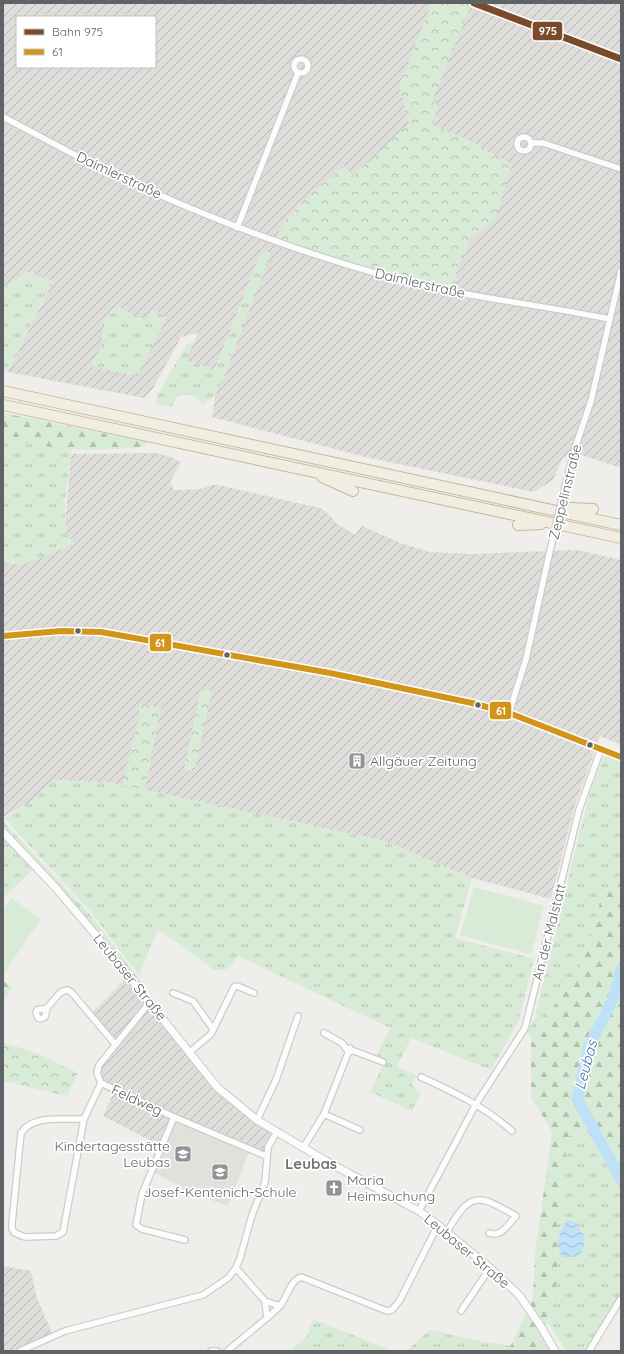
<svg xmlns="http://www.w3.org/2000/svg" width="624" height="1354" viewBox="0 0 624 1354" font-family="Quicksand,sans-serif">
  <style>
    .industrial { fill: url(#industrial-furrows); fill-rule: evenodd }
    .education { fill: #e2e0da }
    .grass { fill: url(#grass-tufts) }
    .forest { fill: url(#forest-firs) }
    .park { fill: url(#park-crowns) }
    .garden { fill: #d8ebd6 }
    .water { fill: url(#water-waves) }
    .lines { fill: none; stroke-linecap: round; stroke-linejoin: round }
    .river { stroke: #bfe0f9; stroke-width: 11 }
    .minor-casing { stroke: #cbcccc; stroke-width: 8 }
    .tertiary-casing { stroke: #cbcccc; stroke-width: 9 }
    .secondary-casing { stroke: #cacacb; stroke-width: 9 }
    .motorway-casing { stroke: #c8b996; stroke-width: 12 }
    .minor { stroke: #fdfcfc; stroke-width: 5.5 }
    .tertiary { stroke: #fdfcfc; stroke-width: 7 }
    .secondary { stroke: #fdfcfc; stroke-width: 7 }
    .motorway { stroke: #f0ede3; stroke-width: 10 }
    .minor-bridge-casing { stroke: #cbcccc; stroke-width: 8; stroke-linecap: butt }
    .minor-bridge { stroke: #fdfcfc; stroke-width: 5.5 }
    .bus-1-casing { stroke: #fff; stroke-width: 9 }
    .bus-1 { stroke: #d1951a; stroke-width: 6 }
    .rail-1-casing { stroke: #fff; stroke-width: 10 }
    .rail-1 { stroke: #7a4b2a; stroke-width: 7 }
    .bus-dot { fill: #5f6368; stroke: #fff; stroke-width: 1.5 }
    .labels { text-anchor: middle; stroke-width: 3.5; stroke-linejoin: round; paint-order: stroke }
    .street-label { font-size: 14px; fill: #5f6368; stroke: #fff }
    .poi-label { font-size: 14px; fill: #5f6368; stroke: #fff; text-anchor: start }
    .water-label { font-size: 15px; font-style: italic; fill: #4174aa; stroke: #fff }
    .neighbourhood-label { font-size: 15px; font-weight: bold; fill: #70757a; stroke: #fff }
    .line-badge { stroke: #fff; stroke-width: 1.5 }
    .badge-label { font-size: 11px; text-anchor: middle; font-weight: bold; fill: #fff }
  </style>
  <defs>
    <pattern id="industrial-furrows" width="10" height="10" patternUnits="userSpaceOnUse"><rect width="10" height="10" fill="#dfddda"/><path d="M-1 1l2-2M0 10L10 0M9 11l2-2" fill="none" stroke="#b8b7b5"/></pattern>
    <pattern id="grass-tufts" width="24" height="20" patternUnits="userSpaceOnUse"><rect width="24" height="20" fill="#d8ebd6"/><path d="M3 7l-1-3M5 7V3M7 7l1-3M15 17l-1-3M17 17v-4M19 17l1-3" fill="none" stroke="#b2c2b1"/></pattern>
    <pattern id="forest-firs" width="22" height="20" patternUnits="userSpaceOnUse"><rect width="22" height="20" fill="#d8ebd6"/><path d="M5 1l3.5 6h-7zM16 11l3.5 6h-7z" fill="#b2c2b1"/></pattern>
    <pattern id="park-crowns" width="20" height="18" patternUnits="userSpaceOnUse"><rect width="20" height="18" fill="#d8ebd6"/><path d="M2 6a3 3 0 1 1 6 0M12 15a3 3 0 1 1 6 0" fill="none" stroke="#b2c2b1"/></pattern>
    <pattern id="water-waves" width="16" height="10" patternUnits="userSpaceOnUse"><rect width="16" height="10" fill="#bfe0f9"/><path d="M0 5q4-4 8 0t8 0" fill="none" stroke="#9eb9cd"/></pattern>
  </defs>
  <rect width="100%" height="100%" fill="#efeeea"/>
  <path class="industrial" d="M 3,3 L 621,3 L 621,468 L 582,455 L 563,457 L 553,480 L 534,492 L 365,457 L 212,417 L 215,396 L 225,374 L 270,253 L 267,251 L 261,253 L 214,371 L 186,360 L 198,333 L 181,337 L 152,390 L 144,398 L 8,372 L 53,282 L 28,272 L 7,286 L 3,285 ZM 17,17 L 155,17 L 155,67 L 17,67 Z
    M 157,453 L 171,457 L 181,462 L 170,482 L 174,490 L 201,489 L 212,485 L 219,485 L 298,503 L 320,508 L 329,514 L 337,524 L 355,535 L 362,526 L 403,544 L 430,552 L 470,554 L 577,550 L 621,560 L 621,745 L 600,736 L 574,808 L 551,899 L 472,878 L 385,841 L 112,783 L 54,780 L 33,801 L 3,817 L 3,562 L 21,565 L 74,543 L 67,535 L 65,524 L 71,454 Z
    M 125,979 L 214,1089 L 256,1122 L 273,1133 L 264,1157 L 172,1119 L 161,1146 L 103,1116 L 113,1094 L 102,1088 L 92,1071 L 115,1039 L 92,1013 Z
    M 3,1266 L 31,1271 L 37,1298 L 52,1333 L 13,1351 L 3,1351 Z"/>
  <path class="education" d="M 174,1120 L 249,1152 L 228,1206 L 190,1192 L 152,1171 Z"/>
  <path class="grass" d="M 266,251 L 271,253 L 219,388 L 215,396 L 202,405 L 197,397 L 184,394 L 176,398 L 172,406 L 156,404 L 158,394 L 187,344 L 194,342 L 186,360 L 215,370 L 261,253 Z
    M 27,272 L 53,281 L 8,372 L 3,371 L 3,285 L 8,286 Z
    M 114,307 L 119,307 L 146,320 L 152,310 L 167,317 L 137,376 L 90,366 L 101,347 L 103,323 Z
    M 3,435 L 42,446 L 72,449 C 69,471 61,512 67,533 C 68,537 71,540 74,543 L 50,555 L 21,565 L 3,562 Z
    M 610,757 L 621,762 L 621,875 L 602,894 L 590,940 L 575,977 L 531,1038 L 527,1032 L 534,1020 L 588,799 L 603,758 Z
    M 54,780 L 112,783 L 385,841 L 472,878 L 455,938 L 534,959 L 519,1020 L 491,1070 L 411,1038 L 397,1067 L 416,1075 L 412,1085 L 421,1093 L 412,1111 L 370,1092 L 385,1061 L 376,1057 L 390,1028 L 238,956 L 228,969 L 214,970 L 158,929 L 139,975 L 90,911 L 4,818 L 33,801 Z
    M 3,821 L 88,912 L 143,984 L 141,987 L 57,885 L 3,827 Z
    M 3,838 L 33,870 L 3,898 Z
    M 597,1131 L 602,1154 L 620,1184 L 621,1296 L 606,1317 L 587,1351 L 566,1351 L 548,1322 L 558,1277 L 556,1240 L 562,1203 L 560,1177 L 570,1136 Z
    M 313,1319 L 393,1351 L 290,1351 L 307,1336 Z
    M 430,1330 L 483,1342 L 512,1346 L 508,1351 L 406,1351 Z
    M 542,1336 L 550,1351 L 535,1351 Z"/>
  <path class="forest" d="M 3,413 L 147,442 L 142,447 C 95,452 48,452 3,435 Z
    M 621,875 L 621,1196 L 619,1184 L 602,1154 L 597,1131 L 570,1136 L 560,1177 L 562,1203 L 556,1240 L 558,1277 L 548,1322 L 535,1351 L 508,1351 L 533,1299 L 535,1254 L 552,1132 L 531,1097 L 531,1038 L 575,977 L 590,940 L 602,894 Z
    M 3,981 L 12,987 L 3,1002 Z"/>
  <path class="park" d="M 432,3 L 472,3 L 432,101 L 440,104 L 431,125 L 465,138 L 512,165 L 495,219 L 470,240 L 456,274 L 453,291 L 394,279 L 274,242 C 287,209 318,189 344,166 L 353,176 L 409,124 L 399,86 Z
    M 201,688 L 212,691 L 194,772 L 184,770 Z
    M 139,704 L 161,708 L 145,790 L 122,786 L 139,715 Z
    M 3,1042 L 39,1054 L 78,1073 L 67,1096 L 3,1081 Z"/>
  <path class="garden" d="M 474,887 L 544,906 L 531,954 L 460,935 Z
    M 11,898 L 41,919 L 4,973 L 3,910 Z"/>
  <path class="water" d="M 568,1220 L 576,1223 L 584,1236 L 582,1252 L 574,1257 L 570,1255 L 563,1257 C 554,1249 560,1227 568,1220 Z"/>
  <g class="lines">
    <path class="river" d="M 621,970 L 613,999 L 589,1046 L 577,1099 L 621,1179"/>
    <g class="minor-casing">
      <path id="minor" d="M294 66a7 7 0 1 1 14 0a7 7 0 1 1-14 0Z
        M 3,117 C 40,136 77,157 115,175 C 205,217 297,252 393,278 C 464,297 537,304 609,319
        M517 144a7 7 0 1 1 14 0a7 7 0 1 1-14 0Z
        M 532,143 L 543,143 L 621,169
        M 237,228 L 298,73
        M 566,483 L 575,448 L 591,401 L 621,271
        M 509,713 L 526,659 L 549,555
        M 173,993 L 193,1001 L 213,1029
        M 150,1002 L 99,1065 L 97,1073 L 101,1083 L 174,1117 L 266,1156
        M 47,1008 L 37,1010 L 36,1013 L 38,1018 L 40,1019 L 45,1017 L 47,1008 L 59,994 L 63,991 L 68,990 L 72,993 L 115,1044
        M 324,1033 L 342,1043 L 348,1051 L 354,1051 L 383,1062
        M 190,1052 L 211,1034 L 234,987 L 237,986 L 254,993
        M 421,1077 C 454,1092 485,1107 512,1131
        M 324,1114 L 360,1130
        M 174,1117 L 142,1194 L 136,1225 L 142,1229 L 185,1240
        M 84,1119 C 64,1120 33,1114 21,1133 L 12,1223 L 12,1229 L 15,1233 L 25,1237 L 56,1236 L 63,1232 L 84,1119 L 101,1083
        M 257,1120 L 276,1080 L 298,1016
        M 303,1148 L 324,1114 L 350,1048
        M 419,1211 L 476,1104 L 525,1028 L 579,810 L 601,749
        M 447,1232 C 470,1192 477,1193 516,1216 C 508,1224 502,1238 489,1233
        M 236,1268 L 265,1301 L 280,1306 C 287,1297 290,1281 301,1277 L 387,1311 L 392,1310 L 400,1300 L 438,1225
        M 461,1311 L 490,1268
        M 267,1318 L 280,1306
        M 20,1351 L 65,1331 L 203,1295 L 228,1278 L 236,1268 L 240,1258 L 252,1215 L 265,1182 L 268,1147 L 277,1132
        M 211,1351 L 217,1351
        M 227,1351 L 267,1318 L 265,1301
        M 589,1351 L 620,1300"/>
    </g>
    <g class="tertiary-casing">
      <path id="tertiary" d="M 3,636 L 61,631 L 101,632 L 330,673 L 472,703 L 509,713 L 621,757"/>
    </g>
    <g class="secondary-casing">
      <path id="secondary" d="M 3,832 L 55,887 L 94,933 L 217,1087 L 257,1120 L 326,1161 L 419,1211 L 438,1225 L 490,1268 L 519,1295 L 540,1325 L 555,1351"/>
    </g>
    <g class="motorway-casing">
      <path id="motorway" d="M 3,391 L 621,525
        M 3,405 L 621,538
        M 322,477 L 353,491
        M 570,508 L 593,509
        M 518,525 L 541,524"/>
    </g>
    <use href="#minor" class="minor"/>
    <use href="#tertiary" class="tertiary"/>
    <use href="#secondary" class="secondary"/>
    <use href="#motorway" class="motorway"/>
    <g class="minor-bridge-casing">
      <path id="minor-bridge" d="M 549,555 L 566,483"/>
    </g>
    <use href="#minor-bridge" class="minor-bridge"/>
    <g class="bus-1-casing">
      <path id="bus-1" d="M 3,636 L 61,631 L 101,632 L 330,673 L 472,703 L 509,713 L 621,757"/>
    </g>
    <use href="#bus-1" class="bus-1"/>
    <g class="rail-1-casing">
      <path id="rail-1" d="M 474,3 L 621,59"/>
    </g>
    <use href="#rail-1" class="rail-1"/>
  </g>
  <defs>
    <g id="building-square" transform="scale(0.9)"><rect x="-9" y="-9" width="18" height="18" rx="4" fill="#919496" stroke="#fff"/><path d="M-4-6H4V6H1V3H-1V6H-4ZM-2.5-4.3h1.7v1.8h-1.7ZM.8-4.3h1.7v1.8H.8ZM-2.5-1h1.7V.8h-1.7ZM.8-1h1.7V.8H.8Z" fill="#fff"/></g>
    <g id="school-square" transform="scale(0.9)"><rect x="-9" y="-9" width="18" height="18" rx="4" fill="#919496" stroke="#fff"/><path d="M0-5L7-2L0 1L-7-2ZM-4 1L0 2.5L4 1V4Q0 6-4 4Z" fill="#fff"/></g>
    <g id="church-square" transform="scale(0.9)"><rect x="-9" y="-9" width="18" height="18" rx="4" fill="#919496" stroke="#fff"/><path d="M-1.2-6h2.4v3.5h3.3v2.4h-3.3V6h-2.4V-.1h-3.3v-2.4h3.3Z" fill="#fff"/></g>
  </defs>
  <g fill-rule="evenodd">
    <use href="#building-square" x="357" y="761"/>
    <use href="#school-square" x="183" y="1154"/>
    <use href="#school-square" x="220" y="1172"/>
    <use href="#church-square" x="334" y="1188"/>
  </g>
  <g class="bus-dot">
    <circle cx="78" cy="631" r="3.5"/>
    <circle cx="227" cy="655" r="3.5"/>
    <circle cx="478" cy="705" r="3.5"/>
    <circle cx="590" cy="745" r="3.5"/>
  </g>
  <g class="labels">
    <g class="street-label">
      <text transform="translate(119 175) rotate(25)" y="5">Daimlerstraße</text>
      <text transform="translate(420 283) rotate(13)" y="5">Daimlerstraße</text>
      <text transform="translate(565 492) rotate(-76)" y="5">Zeppelinstraße</text>
      <text transform="translate(549 932) rotate(-76)" y="5">An der Malstatt</text>
      <text transform="translate(130 977) rotate(51)" y="5">Leubaser Straße</text>
      <text transform="translate(137 1100) rotate(25)" y="5">Feldweg</text>
      <text transform="translate(467 1251) rotate(40)" y="5">Leubaser Straße</text>
    </g>
    <g class="poi-label">
      <text x="370" y="766">Allgäuer Zeitung</text>
      <text x="170" y="1151" text-anchor="end">Kindertagesstätte<tspan x="170" dy="16">Leubas</tspan></text>
      <text x="347" y="1185">Maria<tspan x="347" dy="16">Heimsuchung</tspan></text>
      <text x="220" y="1197" text-anchor="middle">Josef-Kentenich-Schule</text>
    </g>
    <g class="water-label">
      <text transform="translate(586 1065) rotate(-75)" y="5">Leubas</text>
    </g>
    <g class="neighbourhood-label">
      <text x="311" y="1169">Leubas</text>
    </g>
  </g>
  <g class="line-badge">
    <rect x="532" y="21" width="31" height="20" rx="4" fill="#7a4b2a"/>
    <rect x="149" y="633" width="23" height="19" rx="4" fill="#d1951a"/>
    <rect x="489" y="701" width="23" height="19" rx="4" fill="#d1951a"/>
  </g>
  <g class="badge-label">
    <text x="548" y="35">975</text>
    <text x="160" y="647">61</text>
    <text x="501" y="715">61</text>
  </g>
  <rect width="624" height="1354" fill="none" stroke="#5f6368" stroke-width="8"/>
  <rect x="16" y="16" width="140" height="52" fill="#ffffff" stroke="#bfc1c3"/>
  <rect x="24" y="29" width="20" height="6" fill="#7a4b2a" stroke="#bfc1c3"/>
  <text x="52" y="36" font-size="12" fill="#5f6368">Bahn 975</text>
  <rect x="24" y="49" width="20" height="6" fill="#d1951a" stroke="#bfc1c3"/>
  <text x="52" y="56" font-size="12" fill="#5f6368">61</text>
</svg>
